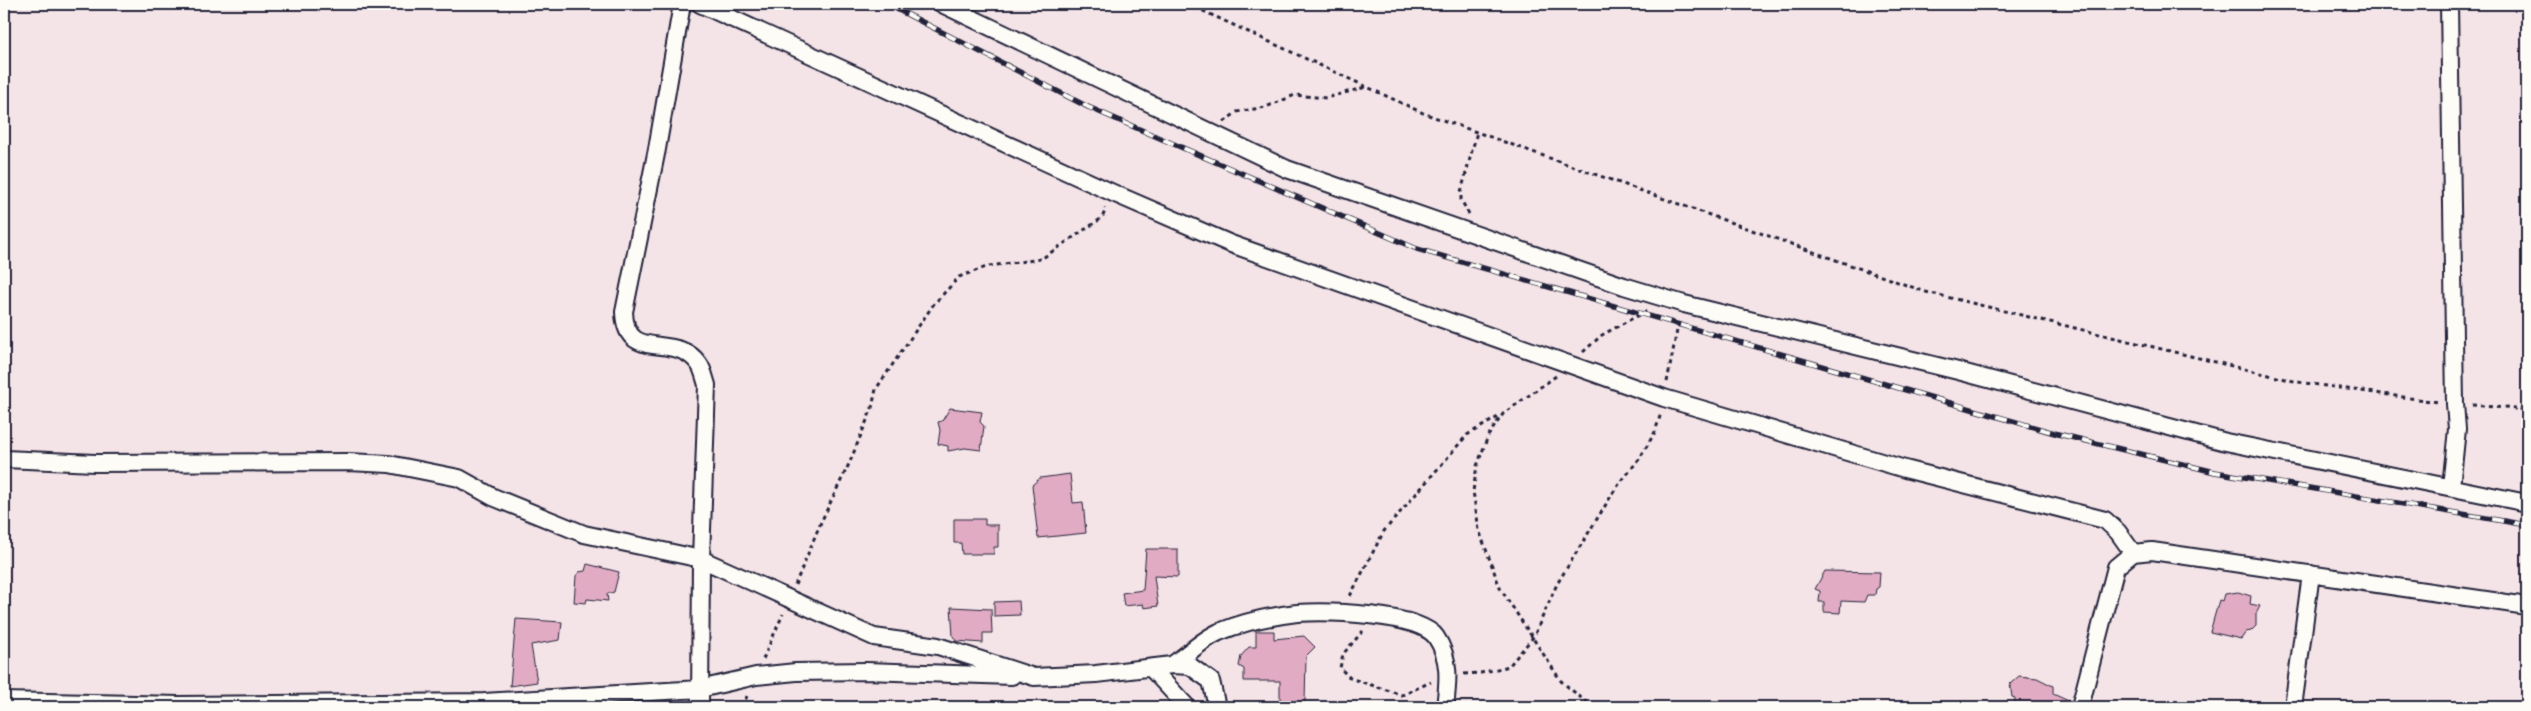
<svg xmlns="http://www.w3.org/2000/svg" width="2531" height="711" viewBox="0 0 2531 711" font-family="'Patrick Hand',sans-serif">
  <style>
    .building { fill: #e1abc3; stroke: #22223b }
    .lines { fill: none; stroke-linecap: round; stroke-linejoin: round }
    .street-casing { stroke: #22223b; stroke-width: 20 }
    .path { stroke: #22223b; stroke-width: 3; stroke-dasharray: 4 4; stroke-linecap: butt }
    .street { stroke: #fdfcf7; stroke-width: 16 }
    .rail-casing { stroke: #22223b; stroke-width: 5.5 }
    .rail { stroke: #fdfcf7; stroke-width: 4; stroke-dasharray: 11; stroke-linecap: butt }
  </style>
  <rect width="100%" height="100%" fill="#f5e4e7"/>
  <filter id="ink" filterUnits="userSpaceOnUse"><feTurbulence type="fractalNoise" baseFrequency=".02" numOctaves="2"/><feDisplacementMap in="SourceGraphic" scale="10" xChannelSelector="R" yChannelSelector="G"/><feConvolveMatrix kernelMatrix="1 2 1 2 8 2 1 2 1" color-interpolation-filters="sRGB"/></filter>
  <g filter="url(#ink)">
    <path class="building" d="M 950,408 L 982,412 L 980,422 L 984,426 L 981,450 L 965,448 L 948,451 L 948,446 L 938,444 L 940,430 L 938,422 L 942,421 Z
      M 1070,474 L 1073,503 L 1083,502 L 1086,533 L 1038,538 L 1032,485 L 1040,478 Z
      M 954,519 L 985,519 L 985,525 L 998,525 L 998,547 L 994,547 L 994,554 L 962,554 L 961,543 L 954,543 Z
      M 1146,549 L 1178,549 L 1178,577 L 1154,576 L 1158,606 L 1144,608 L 1143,604 L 1124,606 L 1122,593 L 1143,590 Z
      M 587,564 L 619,572 L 614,592 L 607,594 L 608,601 L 587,599 L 586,603 L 574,602 L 576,576 L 579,572 L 585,571 Z
      M 1825,571 L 1880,572 L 1879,587 L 1876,589 L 1875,595 L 1867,595 L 1864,602 L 1841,601 L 1840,613 L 1824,612 L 1824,602 L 1819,602 L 1820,591 L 1815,589 Z
      M 2238,592 L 2251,596 L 2250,604 L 2260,606 L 2256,614 L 2256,626 L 2251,631 L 2246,632 L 2241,639 L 2210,632 L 2219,600 L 2223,601 L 2225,594 Z
      M 1019,601 L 1020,615 L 994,616 L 994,602 Z
      M 951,607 L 991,609 L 992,633 L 983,633 L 983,643 L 956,641 L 953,636 Z
      M 516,619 L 562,622 L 560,640 L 531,645 L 537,682 L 510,686 Z
      M 1256,631 L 1274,631 L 1274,639 L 1304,636 L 1315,647 L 1306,656 L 1305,703 L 1280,704 L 1280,681 L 1244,681 L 1244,669 L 1239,666 L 1241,656 L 1249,647 L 1256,647 Z
      M 2019,676 L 2037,678 L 2053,686 L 2053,694 L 2071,702 L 2070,707 L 2014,707 L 2015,698 L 2012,697 L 2010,684 Z"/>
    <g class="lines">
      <g class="street-casing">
        <path id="street" d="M 682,4 L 657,149 L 624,312 C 626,365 675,330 699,364 C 703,369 705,379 707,385 L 701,559 L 700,707
          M 700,4 L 1113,193 L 1231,244 L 1664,398 L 1905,469 L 2105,520 L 2118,532 L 2133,553
          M 942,4 L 1287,169 L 1624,286 L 1684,304 L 1958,371 L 2226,442 L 2527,503
          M 2449,4 L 2455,404 L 2457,429 L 2451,487
          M 4,459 L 95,463 L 348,462 L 389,464 L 459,478 L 493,497 L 584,534 L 701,559 L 874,637 L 938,646 L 1034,677 L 1096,674 L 1172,665 L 1190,666 L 1211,681 L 1217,707
          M 1172,665 C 1187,655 1203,639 1219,632 C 1244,622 1271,616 1297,613 C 1326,611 1419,613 1436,637 C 1451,659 1448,683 1445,707
          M 1151,668 L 1187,707
          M 4,701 L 179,705 L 484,702 L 700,689 L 756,676 L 796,672 L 866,671 L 1012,676
          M 2080,707 L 2116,567 L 2133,553 L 2152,551 L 2527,606
          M 2293,707 L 2311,574"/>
      </g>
      <path class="path" d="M 1188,4 L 1423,113 L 1926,292 L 2298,382 L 2438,402
        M 1224,122 L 1237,112 L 1266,107 L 1295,95 L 1326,98 L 1366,87
        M 1469,214 L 1461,200 L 1461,192 L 1477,132
        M 1583,352 L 1602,335 L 1646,311
        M 1556,376 L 1503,414 L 1488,436 L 1477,466 L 1473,491 L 1479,530 L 1500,588 L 1561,681 L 1592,707
        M 1667,382 L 1679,320
        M 2472,405 L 2527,410
        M 795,585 L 821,522 L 849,464 L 872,408 L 876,389 L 933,305 L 959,277 L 989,266 L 1041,259 L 1102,218 L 1105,211 L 1104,208
        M 1350,596 L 1384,531 L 1467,435 L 1500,416
        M 1363,631 L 1343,654 L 1340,668 L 1350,678 L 1402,695 L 1431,682
        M 763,659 L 783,614
        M 1464,674 L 1481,673 L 1509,666 L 1534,636 L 1557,584 L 1616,488 L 1640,458 L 1655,432 L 1661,413
        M 742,707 L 748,694"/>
      <use href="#street" class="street"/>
      <g class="rail-casing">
        <path id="rail" d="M 887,4 L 1088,107 L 1417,249 L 2058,434 L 2215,472 L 2527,525"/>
      </g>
      <use href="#rail" class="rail"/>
    </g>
  </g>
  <rect width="2531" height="711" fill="none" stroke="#fdfcf7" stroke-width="20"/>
  <rect x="10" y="10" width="2511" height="691" fill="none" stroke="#22223b" stroke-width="2" filter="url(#ink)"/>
</svg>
